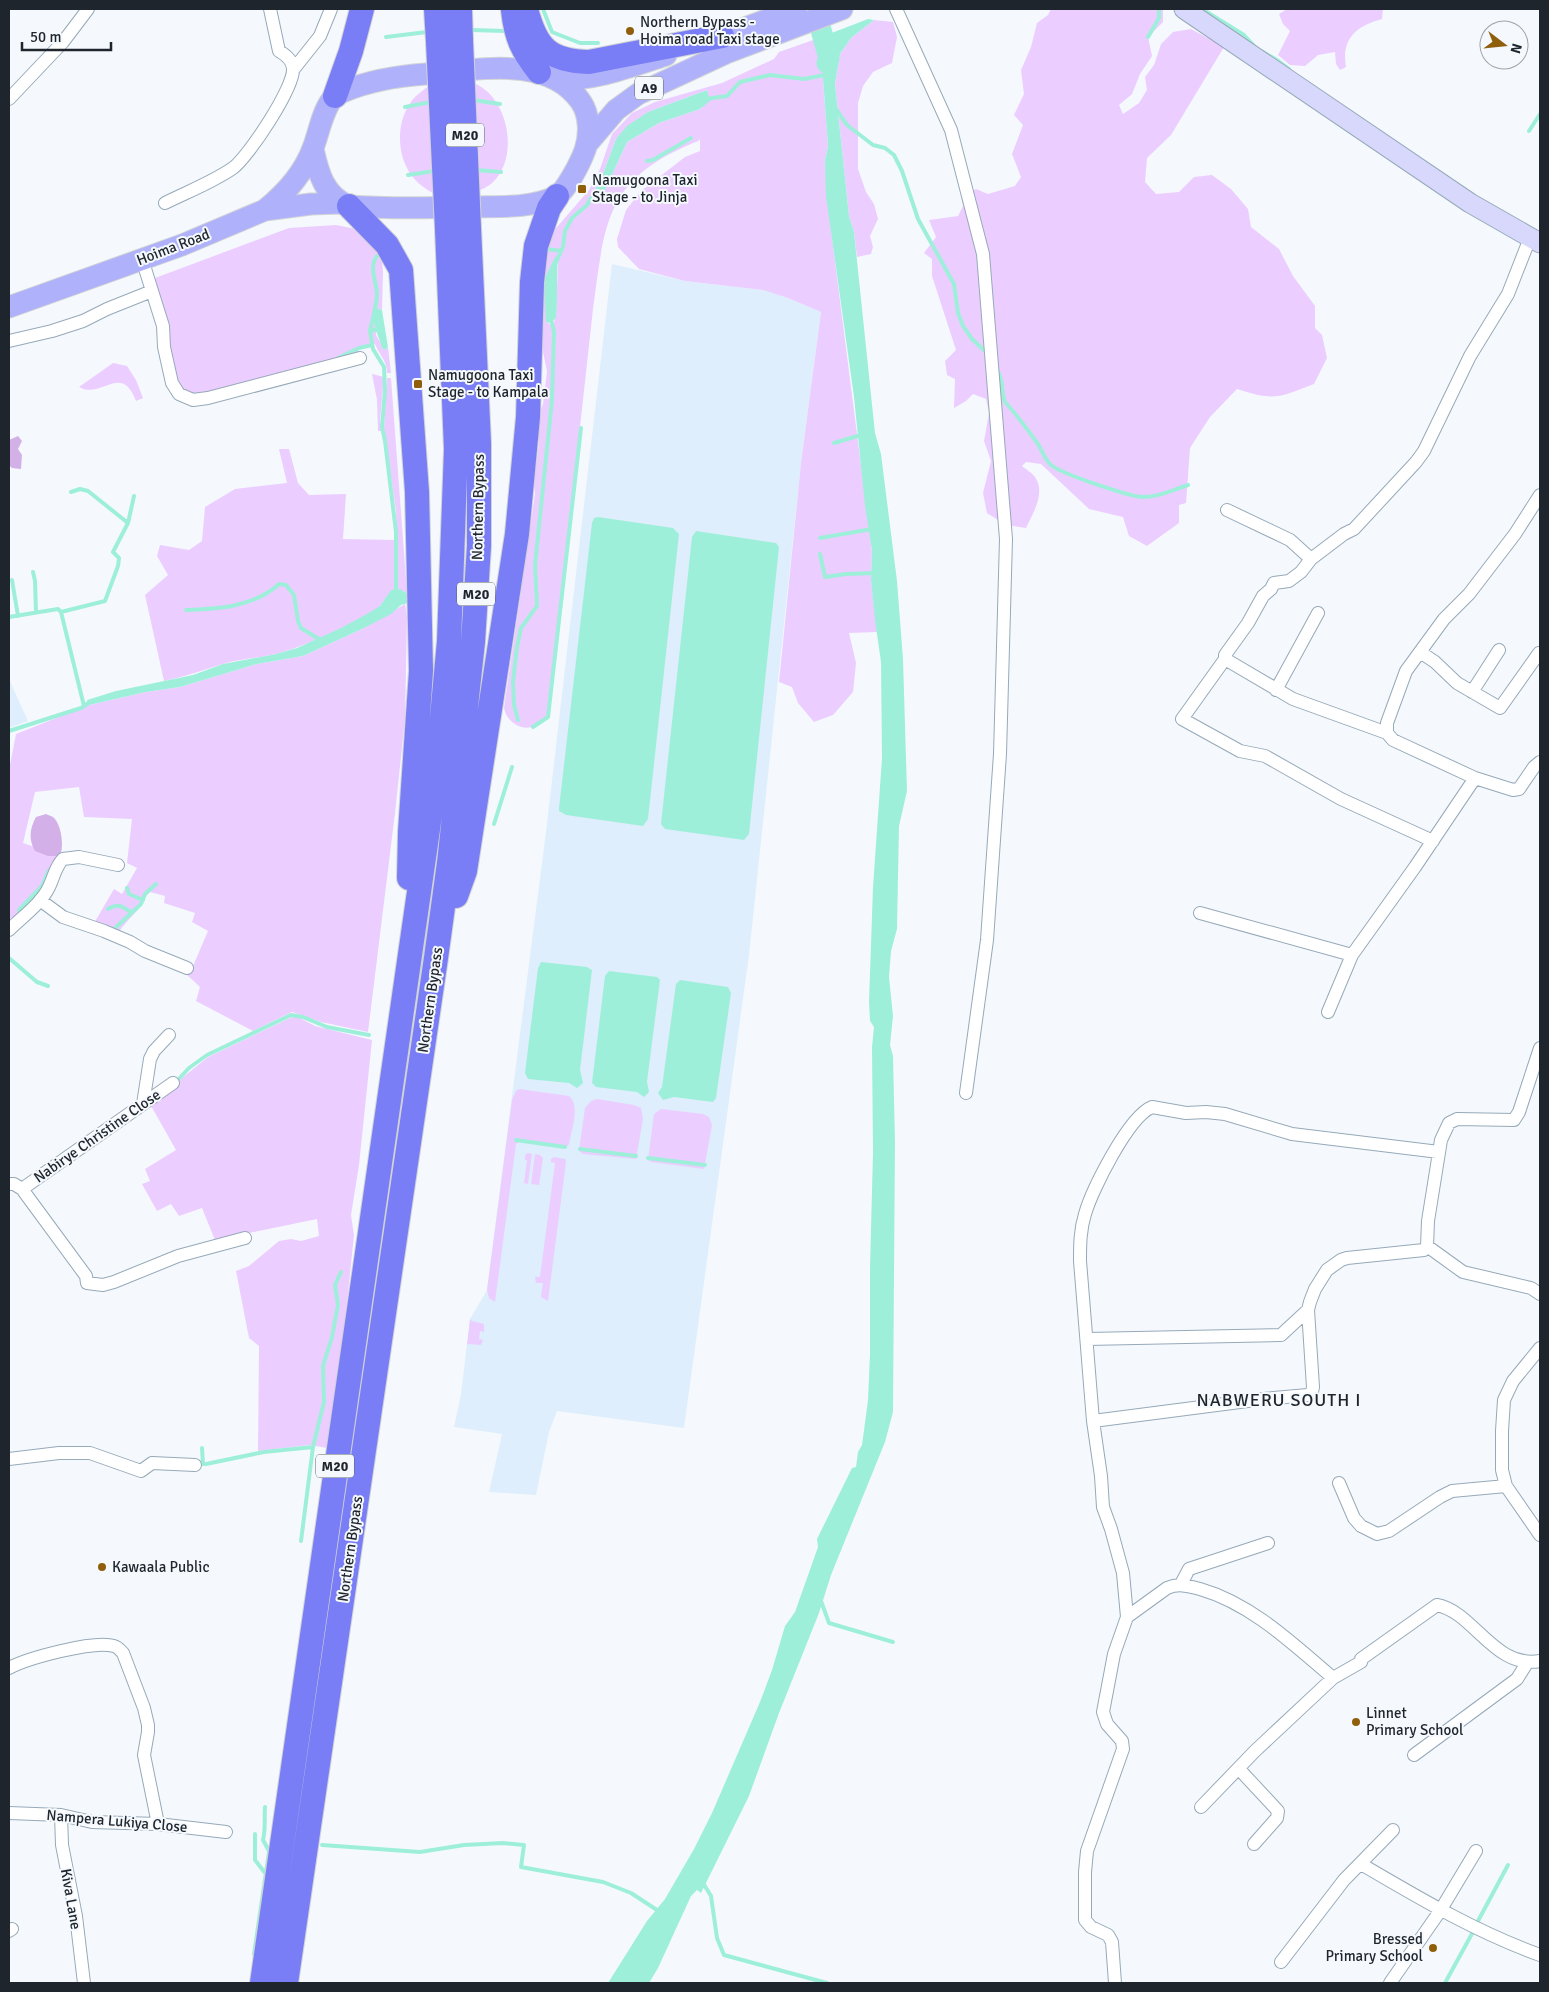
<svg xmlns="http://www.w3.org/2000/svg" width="1549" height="1992" viewBox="0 0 1549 1992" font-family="Signika,sans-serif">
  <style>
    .built { fill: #deeefc }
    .green { fill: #eccdff; fill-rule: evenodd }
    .forest { fill: #d3b0e7 }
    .water { fill: #9eefda }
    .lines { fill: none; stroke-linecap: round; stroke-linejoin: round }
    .stream { stroke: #9eefda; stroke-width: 4 }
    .river { stroke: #9eefda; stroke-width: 21 }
    .street-casing { stroke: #96a9b9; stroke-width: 14 }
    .secondary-casing { stroke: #96a9b9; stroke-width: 21 }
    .primary-casing { stroke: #d2d3d5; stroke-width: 23 }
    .highway-casing { stroke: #d2d3d5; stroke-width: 26 }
    .street { stroke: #fff; stroke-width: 12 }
    .secondary { stroke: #d7d8fc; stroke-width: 19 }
    .primary { stroke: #afb2fa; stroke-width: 21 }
    .highway { stroke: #797ef6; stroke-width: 24 }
    .highway-bridge-casing { stroke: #d2d3d5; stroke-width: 26; stroke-linecap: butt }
    .highway-bridge { stroke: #797ef6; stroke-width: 24 }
    .poi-dot { fill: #8f5f0b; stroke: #f5f9fd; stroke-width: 2 }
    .labels { text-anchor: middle; stroke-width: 4; stroke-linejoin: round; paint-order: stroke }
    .shield { fill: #f5f9fd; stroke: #5e656b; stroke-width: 1 }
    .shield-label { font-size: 14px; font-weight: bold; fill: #1e252c }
    .poi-label { font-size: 15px; fill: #1e252c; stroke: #f5f9fd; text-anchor: start }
    .street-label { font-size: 15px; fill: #1e252c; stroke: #f5f9fd }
    .quarter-label { font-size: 18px; letter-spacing: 1px; fill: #1e252c; stroke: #f5f9fd }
  </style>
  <rect width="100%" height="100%" fill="#f5f9fd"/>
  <path class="built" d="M 612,264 L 685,281 L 763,290 L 788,298 L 821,312 L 801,463 L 749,955 L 684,1428 L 557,1411 L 549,1432 L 536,1495 L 489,1492 L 502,1434 L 454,1427 L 461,1394 L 470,1319 L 487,1290 L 546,832 Z
    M 9,679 L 28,721 L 9,728 Z"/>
  <path class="green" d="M 1051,9 L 1163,9 L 1163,22 L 1148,37 L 1152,56 L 1140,74 L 1132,94 L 1119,105 L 1123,114 L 1139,103 L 1147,90 L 1145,77 L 1154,65 L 1161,44 L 1173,32 L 1191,29 L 1224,47 L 1171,135 L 1147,158 L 1145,182 L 1156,194 L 1179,192 L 1194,177 L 1212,175 L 1231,189 L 1248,209 L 1251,227 L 1279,249 L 1293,276 L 1315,306 L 1315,328 L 1322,335 L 1327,358 L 1314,384 C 1278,398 1274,401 1237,389 L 1210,417 L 1190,448 L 1186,503 L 1179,505 L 1179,523 L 1147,546 L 1129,536 L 1123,517 L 1089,509 L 1041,464 L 1026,462 L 1022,466 C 1026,469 1032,473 1035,477 C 1046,493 1033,513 1026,528 L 1006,525 L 987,513 L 983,493 L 991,461 L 984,441 L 989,413 L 986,399 L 973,394 L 966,401 L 954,408 L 955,379 L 947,375 L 945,361 L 956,350 L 932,276 L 932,259 L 924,253 L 936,237 L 929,220 L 958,216 L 963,206 L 961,195 L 976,189 L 988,194 L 1015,186 L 1021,177 L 1012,154 L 1023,125 L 1014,115 L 1024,94 L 1021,70 L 1031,47 L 1037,23 L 1048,15 Z
    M 1287,9 L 1313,9 L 1315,10 L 1316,9 L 1383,9 L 1382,19 C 1356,26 1341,39 1346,67 L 1340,70 L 1336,64 L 1335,52 L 1318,55 L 1305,66 L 1290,65 L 1278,55 L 1290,31 L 1283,24 L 1279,14 Z
    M 874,20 L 893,22 L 897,37 L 892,63 L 873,72 L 863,86 L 858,103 L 858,169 L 866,192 L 874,204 L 878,219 L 870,236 L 873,247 L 871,254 L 857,257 L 854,232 L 849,216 L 835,84 L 840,54 L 851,38 Z
    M 816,39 L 818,50 L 824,56 L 823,79 L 828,146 L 825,160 L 832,238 L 872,552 L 871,580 L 877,632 L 849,633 L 856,663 L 853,692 L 833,715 L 814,722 L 798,703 L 792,687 L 779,682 L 801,463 L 821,312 L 788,298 L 763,290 L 685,281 L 639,269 L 618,247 L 617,239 L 626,210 L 641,191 L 685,157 L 700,151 L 700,139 L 698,141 C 606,178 605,220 593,309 L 548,717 C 544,720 539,724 535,726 C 521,732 506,721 504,708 L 535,494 L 534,482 L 539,443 L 537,420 L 543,404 L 547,371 L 540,338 L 540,264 L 551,234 L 589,190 L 600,169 L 612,134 L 632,113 L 655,102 L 722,83 L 774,59 L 779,52 ZM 707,90 L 709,101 L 700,109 L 659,123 L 627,142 L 605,190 L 590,200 L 603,174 L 616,139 L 648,112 ZM 558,260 L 556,317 L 552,326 L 546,321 L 546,316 Z
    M 474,83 C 516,101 521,179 477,191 Z
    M 432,84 L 437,195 C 428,191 418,184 412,176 C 397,157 396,125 409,105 C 414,96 423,90 432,84 Z
    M 336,225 L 356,229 L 378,250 L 382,261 L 383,272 L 382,310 L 377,308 L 376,335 L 385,350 L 388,347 L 391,373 L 387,373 C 387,360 379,355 375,344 L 358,347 L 359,355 L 197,397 L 178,388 L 155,278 L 289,228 Z
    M 113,363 L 127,366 L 136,380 L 143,398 L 136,401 C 121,362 102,400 79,387 Z
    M 372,374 L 384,377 L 380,420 L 382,431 L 378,431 L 377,400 Z
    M 387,378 L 391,378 L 407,593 L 398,589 L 396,511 L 384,428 Z
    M 279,449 L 289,449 L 298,483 L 309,495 L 346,494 L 343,539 L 394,540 L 394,590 L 391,590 C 388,595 384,601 380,606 C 364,621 298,649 276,654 C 258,658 240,659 223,664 C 203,670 184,677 164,681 L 145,595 L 168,575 L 157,556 L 160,545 L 189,550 L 202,541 L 205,507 L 235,489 L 287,483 Z
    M 405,604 L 407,617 L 405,719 L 395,813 L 368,1032 L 321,1022 L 292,1012 L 253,1031 L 196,1001 L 200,987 L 184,972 L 193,966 L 208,931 L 192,922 L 195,913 L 164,903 L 165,896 L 150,892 C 145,896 144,901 141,906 C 133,916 124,923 117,935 L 93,925 L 114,889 L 122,894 L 137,868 L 127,863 L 132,819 L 84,817 L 79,787 L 35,792 L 23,843 L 61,856 L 50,879 L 16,921 L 9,917 L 9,770 L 16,734 L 89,705 L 146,692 L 180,687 L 257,664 L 303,656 L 364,628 Z
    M 425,914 L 431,915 L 420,998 L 417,1001 L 413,1000 Z
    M 292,1017 L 298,1017 L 315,1026 L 372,1040 L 359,1165 L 351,1215 L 354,1235 L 344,1332 L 327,1448 L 310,1445 L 258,1451 L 259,1346 L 249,1338 L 236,1271 L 249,1266 L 279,1241 L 291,1239 L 301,1241 L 319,1236 L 317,1219 L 215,1240 L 202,1208 L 179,1216 L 171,1204 L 157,1211 L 142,1184 L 150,1181 L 145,1169 L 176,1150 L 150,1104 L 208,1057 Z
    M 519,1089 L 569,1096 C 581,1106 571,1131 569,1144 L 566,1148 L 519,1142 L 516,1144 L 495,1302 L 489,1298 L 487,1290 L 512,1100 L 516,1091 Z
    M 597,1099 L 634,1105 L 641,1108 L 643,1119 L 636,1159 L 583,1154 L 579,1151 L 585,1108 L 591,1101 Z
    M 661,1109 L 703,1114 L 709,1117 L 712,1125 L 704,1169 L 651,1162 L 648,1160 L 654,1114 Z
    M 528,1153 L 532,1154 L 528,1184 L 524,1183 L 527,1160 L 525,1160 L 525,1155 Z
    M 535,1154 L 540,1155 L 543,1158 L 539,1185 L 531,1184 Z
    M 554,1157 L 565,1159 L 566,1162 L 548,1301 L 541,1297 L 543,1283 L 536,1283 L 535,1277 L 540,1277 L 555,1163 L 551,1162 L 551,1159 Z
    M 470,1319 L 472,1321 L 484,1324 L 484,1332 L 480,1331 L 479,1339 L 483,1340 L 481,1345 L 469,1344 L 467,1345 Z"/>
  <path class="forest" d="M 18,436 L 22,441 L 18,449 L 22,455 L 21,469 L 12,468 L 9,465 L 9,440 Z
    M 46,814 C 48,815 51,816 53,817 C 62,825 64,847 60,856 L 48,856 L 35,851 C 28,839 30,828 36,817 Z"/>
  <path class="water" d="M 868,19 L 874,20 L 851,38 L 840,54 L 835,84 L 849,216 L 854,232 L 875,433 L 881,454 L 897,581 L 903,659 L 907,791 L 899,826 L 897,929 L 891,951 L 889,977 L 893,1016 L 890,1045 L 893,1056 L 895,1142 L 893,1412 L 885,1442 L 831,1575 L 819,1613 L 779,1713 L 749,1796 L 701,1893 L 697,1890 L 691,1896 L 658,1968 L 649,1983 L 608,1983 L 647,1921 L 665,1899 L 694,1849 L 712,1813 L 760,1702 L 772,1670 L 785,1626 L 795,1612 L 818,1547 L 817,1539 L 852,1468 L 856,1467 L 858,1452 L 862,1445 L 868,1400 L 870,1354 L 870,1268 L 873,1152 L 872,1047 L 874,1027 L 870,1021 L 869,1002 L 873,887 L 882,758 L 881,662 L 875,620 L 871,580 L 872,551 L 865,506 L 854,397 L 826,196 L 825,160 L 828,146 L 823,79 L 824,56 L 818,50 L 816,39 Z
    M 707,90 L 710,101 L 700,109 L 659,123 L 627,142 L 605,190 L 596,203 L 590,200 L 603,174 L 616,139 L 627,126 L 648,112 Z
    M 555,257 L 558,258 C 556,278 558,297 556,318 L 553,321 L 552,326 L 550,323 L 546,322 L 544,280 Z
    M 377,308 L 382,310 L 388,347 L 385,350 L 382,348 C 379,335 369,322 377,308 Z
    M 598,517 L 673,528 L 679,534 L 648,819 L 643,826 L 566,815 L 559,811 L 559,808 L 592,523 L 594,518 Z
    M 696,531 L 776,543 L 779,547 L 749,834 L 744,840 L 665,829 L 661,824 L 692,537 Z
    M 400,589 L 408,594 L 408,603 L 401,605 L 391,614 L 364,628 L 303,656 L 257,664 L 180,687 L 146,692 L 89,705 L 87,700 L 116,691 L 193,675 L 223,664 L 276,654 L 297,648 L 341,628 L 365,615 L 380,606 L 391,590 Z
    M 541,962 L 587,967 L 592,970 L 580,1070 L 583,1083 L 577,1088 L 569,1083 L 528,1079 L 525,1073 L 538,968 Z
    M 609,971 L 657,977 L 660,980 L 647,1082 L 649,1092 L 644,1097 L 637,1092 L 596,1087 L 592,1083 L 605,976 Z
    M 680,980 L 728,987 L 731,993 L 716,1098 L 713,1102 L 674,1097 L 663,1100 L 658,1093 L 662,1087 L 676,984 Z"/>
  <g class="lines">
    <path class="stream" d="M 543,9 L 552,32 L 580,43 L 598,43
      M 1202,9 L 1244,35 L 1256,48
      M 472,30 L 504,31
      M 386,37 L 427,32
      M 1148,37 L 1159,18 L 1159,9
      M 1261,51 L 1277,60 L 1289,69
      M 705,99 L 727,96 L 740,82 L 770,75 L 804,79 L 824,75
      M 473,100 L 500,104
      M 405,107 L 431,102
      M 836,109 L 847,125 L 873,145 L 885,148 L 894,155 L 902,171 L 918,219 L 954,284 L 958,313 L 963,326 L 972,339 L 987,353
      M 1529,131 L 1540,114
      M 647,161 L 653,160 L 691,138
      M 476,170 L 501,172
      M 408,175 L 434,171
      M 547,249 L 561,251
      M 556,262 L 563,247 L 565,231 L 572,218 L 587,205 L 591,198
      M 378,329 L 370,331 L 373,349 L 384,367 L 385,390 L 382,427 L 385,441 L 396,532 L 396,592
      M 370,331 C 373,319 376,307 377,295 C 377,281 368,268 377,256
      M 338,358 L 359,348 L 372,345
      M 997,370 C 1005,382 1000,389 1005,402 C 1017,415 1028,430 1038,444 C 1042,451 1045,459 1050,464 C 1058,473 1131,497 1143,497 C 1159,497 1173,490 1188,485
      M 834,443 L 861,435
      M 71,492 L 80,489 L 88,491 L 128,523
      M 820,538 L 872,529
      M 820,554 L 825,577 L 846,574 L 877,573
      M 33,572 L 35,581 L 36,612
      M 12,580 L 18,616
      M 186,610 C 218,609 254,607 279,584 L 286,585 L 294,595 L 298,621 L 301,628 L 322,641
      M 9,617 L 58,609 L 61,612
      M 84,706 L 61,612 L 105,601 L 118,566 L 119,558 L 113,552 L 128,523 L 134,496
      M 518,720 L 514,705 L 513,681 L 517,647 L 521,628 L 537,606 L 535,565 L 552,400 L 554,332 L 552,323
      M 533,727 L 548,717 L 581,428
      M 9,731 L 81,708 L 90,702
      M 494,824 L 512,767
      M 127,888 L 129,894 L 143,900
      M 108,909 C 118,903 121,906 131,912
      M 19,910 L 42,886 L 49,870
      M 112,931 L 141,904 L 145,894 L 156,884
      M 9,958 L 37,982 L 48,986
      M 416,993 L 437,858
      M 176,1082 L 189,1068 L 207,1055 L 291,1015 L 303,1017 L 327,1027 L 369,1035
      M 516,1140 L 565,1147
      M 580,1149 L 636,1156
      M 648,1158 L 705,1165
      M 202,1448 L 203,1464 L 206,1464 L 264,1452 L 313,1447
      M 301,1541 L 313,1447 L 324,1402 L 323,1366 L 332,1337 L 338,1305 L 335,1285 L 341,1272
      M 821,1601 L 829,1623 L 893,1642
      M 324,1643 L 410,1041
      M 265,1807 C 264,1819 266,1829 263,1840 L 269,1851
      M 255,1834 L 255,1860 L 265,1873
      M 322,1845 L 420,1852 L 464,1845 L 503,1843 L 524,1845 L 521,1867 L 603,1882 L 631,1893 L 660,1912
      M 703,1883 L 711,1896 L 717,1938 L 724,1955 L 827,1983
      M 1478,1921 L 1508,1865
      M 254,1954 L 269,1852
      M 1445,1983 L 1474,1930"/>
    <path class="river" d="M 815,9 L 829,58 L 827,63"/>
    <g class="street-casing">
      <path id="street" d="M 896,9 L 951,130 L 983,254 L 1006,539 L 1000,754 L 987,940 L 966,1093
        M 293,70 L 320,36 L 331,9
        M 9,99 L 63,42 L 88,9
        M 165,203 C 187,192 213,182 233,168 C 248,157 295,87 293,68 C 292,60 286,55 279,51 L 270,9
        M 142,259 L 163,326 L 164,347 L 172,383 L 179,394 L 193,400 L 208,398 L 360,358
        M 9,341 L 52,331 L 83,321 L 107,309 L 152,291
        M 1227,510 L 1290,540 L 1311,559
        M 1420,652 L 1435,662 L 1457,683 L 1500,708 L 1539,653
        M 1225,659 L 1293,699 L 1387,733
        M 1276,690 L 1318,613
        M 1472,692 L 1499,650
        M 1475,778 L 1393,740 L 1387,733 L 1387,723 L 1406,671 L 1444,619 L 1469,594 L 1515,534 L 1540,495
        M 1433,841 L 1341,799 L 1265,756 L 1240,751 L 1182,719 L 1225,659 L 1225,655 L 1248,623 L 1263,596 L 1271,589 L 1274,583 L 1289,581 L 1301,572 L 1311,559 L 1344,534 L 1354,529 L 1416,462 L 1424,451 L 1470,356 L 1508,294 L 1530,238
        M 40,900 L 63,917 L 104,931 L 130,942 L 145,951 L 187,968
        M 1200,913 L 1352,955
        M 9,930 C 22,917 41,904 49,887 C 54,877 55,867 63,859 L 79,857 L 118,865
        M 1328,1012 L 1352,955 L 1415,867 L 1475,778 L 1513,790 L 1519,789 L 1534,767 L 1540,762
        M 143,1104 L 150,1059 L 154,1051 L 169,1035
        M 9,1184 L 14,1184 L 22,1189 L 86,1276 L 87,1283 L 103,1285 L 114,1282 L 178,1256 L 245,1238
        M 22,1189 L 173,1083
        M 1427,1246 L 1463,1272 L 1531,1288 L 1540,1294
        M 1087,1339 L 1281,1335 L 1308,1310
        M 1540,1348 L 1513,1381 L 1504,1400 L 1502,1431 L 1502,1470 L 1506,1486 L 1540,1535
        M 1093,1421 L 1263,1399 L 1308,1395 L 1312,1392 L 1313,1387 L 1308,1310 L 1310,1302 L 1315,1289 L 1327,1270 L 1341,1260 L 1347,1258 L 1424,1250 L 1427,1246 L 1428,1221 L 1441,1140 L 1449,1123 L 1457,1119 L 1514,1120 L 1519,1112 L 1540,1048
        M 9,1459 L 59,1453 L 90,1453 L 141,1471 L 152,1463 L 195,1465
        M 1339,1483 L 1354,1518 L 1361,1526 L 1377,1534 L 1389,1531 L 1440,1497 L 1452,1491 L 1506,1486
        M 1181,1584 L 1189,1569 L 1268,1543
        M 1127,1617 L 1167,1588 C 1179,1583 1188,1586 1200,1589 C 1252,1604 1293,1644 1333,1678
        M 9,1668 C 28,1658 94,1640 114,1646 C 118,1647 120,1650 123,1653 L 144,1708 L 148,1725 L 148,1732 L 144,1755 L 158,1824
        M 1414,1755 L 1517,1679 L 1527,1663
        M 1239,1769 L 1278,1811 L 1277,1818 L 1254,1844
        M 1201,1807 L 1255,1751 L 1333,1678 L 1361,1662 L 1361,1659 L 1437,1605 C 1474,1612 1494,1669 1540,1661
        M 9,1813 L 61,1815 L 92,1822 L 158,1824 L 226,1832
        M 61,1815 L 62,1845 L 76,1916 L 84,1983
        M 1361,1864 C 1419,1898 1476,1932 1540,1955
        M 9,1931 L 12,1929
        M 1281,1962 L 1344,1880 L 1393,1830
        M 1115,1983 L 1112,1942 L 1108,1935 L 1091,1927 L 1085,1920 L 1085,1872 L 1087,1851 L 1123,1749 L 1122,1741 L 1107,1724 L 1103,1712 L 1114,1654 L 1127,1617 L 1123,1573 L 1111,1529 L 1103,1507 L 1101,1476 L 1093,1421 L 1080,1261 C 1080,1245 1080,1230 1085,1214 C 1092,1190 1128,1117 1152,1107 L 1186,1113 L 1206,1112 L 1225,1114 L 1292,1134 L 1439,1152
        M 1390,1983 L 1440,1911 L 1476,1851"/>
    </g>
    <g class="secondary-casing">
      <path id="secondary" d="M 1184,9 L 1470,203 L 1540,243"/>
    </g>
    <g class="primary-casing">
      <path id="primary" d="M 707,42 L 796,9
        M 556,79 C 594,81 630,67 666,55
        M 587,144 L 616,110 L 638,94 L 726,53 L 842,9
        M 265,210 C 286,193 304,173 313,148 C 319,133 323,107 335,96 C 337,94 343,92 345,91 C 371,80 398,76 426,74 C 476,70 549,54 581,102 C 590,115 590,136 585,150 C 581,161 566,192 555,197 C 528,209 498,206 469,207 C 429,208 389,209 349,206 C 324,196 318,172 313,149
        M 9,307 L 182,245 L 265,210 L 311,204 L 340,203"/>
    </g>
    <g class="highway-casing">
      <path id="highway" d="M 436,9 L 438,42
        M 460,9 L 461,41
        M 526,9 C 536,47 548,61 589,62 L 722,36
        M 513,10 C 516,38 522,50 539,72
        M 335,96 L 351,51 L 362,9
        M 349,206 L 387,245 L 401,270 L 417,492 L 421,671 L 410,832 L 409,878
        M 456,896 L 465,871 L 517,534 L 528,417 L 532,282 L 536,246 L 549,208 L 557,196
        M 262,1983 L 438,760 L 449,641 L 456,449 L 447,229
        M 286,1983 L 436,958 L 449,863 L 473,642 L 479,546 L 479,443 L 469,228"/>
    </g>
    <use href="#street" class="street"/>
    <use href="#secondary" class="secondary"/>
    <use href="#primary" class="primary"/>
    <use href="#highway" class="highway"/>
    <g class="highway-bridge-casing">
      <path id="highway-bridge" d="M 461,41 L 469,228
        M 438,42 L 447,229"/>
    </g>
    <use href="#highway-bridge" class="highway-bridge"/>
  </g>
  <g class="poi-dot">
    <circle cx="630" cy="31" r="5"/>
    <rect x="577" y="184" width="10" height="10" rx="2.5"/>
    <rect x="413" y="379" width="10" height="10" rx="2.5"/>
    <circle cx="102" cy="1567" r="5"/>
    <circle cx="1356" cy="1722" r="5"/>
    <circle cx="1433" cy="1948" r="5"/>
  </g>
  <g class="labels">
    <g class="shield">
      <rect x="635" y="76.5" width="28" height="23" rx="4"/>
      <rect x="446" y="123.5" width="38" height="23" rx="4"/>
      <rect x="457" y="582.5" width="38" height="23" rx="4"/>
      <rect x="316" y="1454.5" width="38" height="23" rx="4"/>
    </g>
    <g class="shield-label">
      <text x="649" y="93">A9</text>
      <text x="465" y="140">M20</text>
      <text x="476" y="599">M20</text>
      <text x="335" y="1471">M20</text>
    </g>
    <g class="poi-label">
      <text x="640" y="27">Northern Bypass -<tspan x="640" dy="17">Hoima road Taxi stage</tspan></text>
      <text x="592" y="185">Namugoona Taxi<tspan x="592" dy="17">Stage - to Jinja</tspan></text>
      <text x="428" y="380">Namugoona Taxi<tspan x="428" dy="17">Stage - to Kampala</tspan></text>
      <text x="112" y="1572">Kawaala Public</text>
      <text x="1366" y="1718">Linnet<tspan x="1366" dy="17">Primary School</tspan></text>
      <text x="1423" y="1944" text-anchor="end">Bressed<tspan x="1423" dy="17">Primary School</tspan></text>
    </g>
    <g class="street-label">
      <text transform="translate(173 247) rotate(-21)" y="5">Hoima Road</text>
      <text transform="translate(478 507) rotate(-89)" y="5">Northern Bypass</text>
      <text transform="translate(430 1000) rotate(-82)" y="5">Northern Bypass</text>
      <text transform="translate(97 1136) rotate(-35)" y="5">Nabirye Christine Close</text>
      <text transform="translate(350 1549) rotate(-82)" y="5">Northern Bypass</text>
      <text transform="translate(117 1821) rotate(5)" y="5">Nampera Lukiya Close</text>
      <text transform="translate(71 1899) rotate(80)" y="5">Kiva Lane</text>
    </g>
    <g class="quarter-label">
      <text x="1279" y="1406">NABWERU SOUTH I</text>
    </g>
  </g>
  <rect width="1549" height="1992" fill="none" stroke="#1e252c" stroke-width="20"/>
  <g transform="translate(1504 45) rotate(106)"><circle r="24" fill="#f5f9fd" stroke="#9fa4a9"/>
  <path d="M0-4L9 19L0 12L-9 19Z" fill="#8f5f0b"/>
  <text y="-8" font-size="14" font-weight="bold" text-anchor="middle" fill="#1e252c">N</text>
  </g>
  <path d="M22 42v8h89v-8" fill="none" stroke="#1e252c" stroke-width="2.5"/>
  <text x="30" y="42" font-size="15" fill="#1e252c" stroke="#f5f9fd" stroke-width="4" paint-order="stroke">50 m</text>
</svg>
